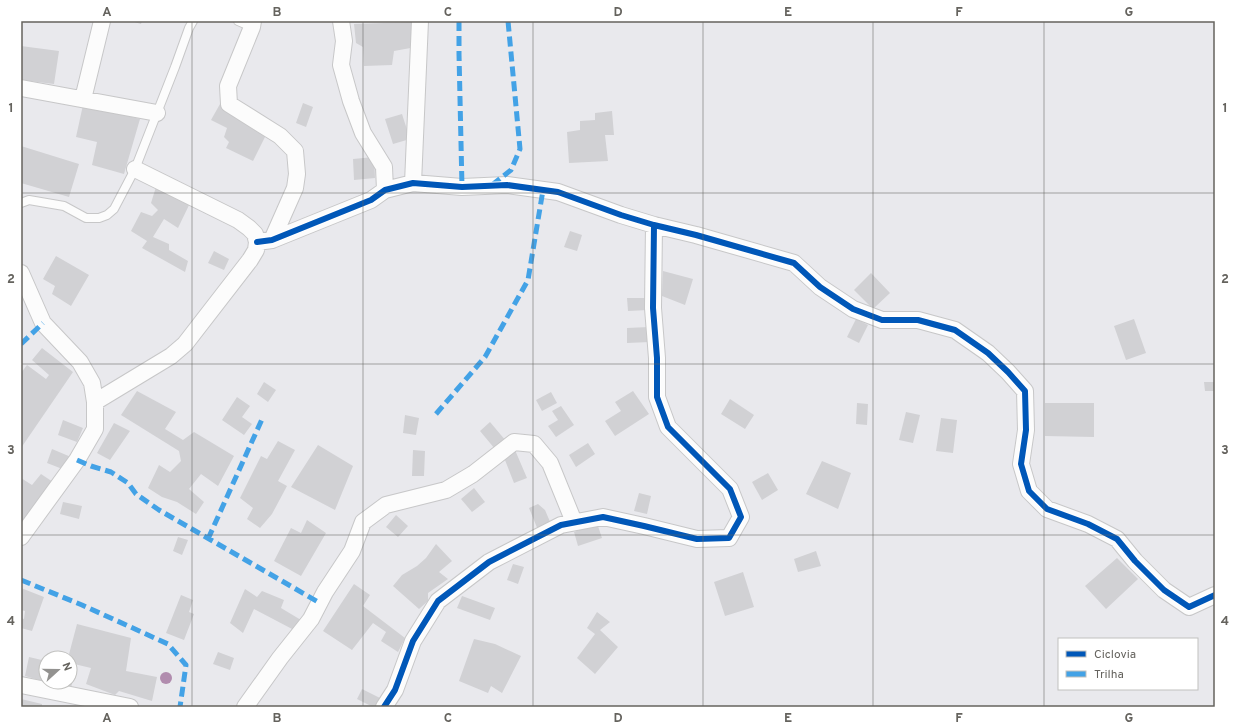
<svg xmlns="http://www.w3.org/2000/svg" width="1236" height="728" viewBox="0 0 1236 728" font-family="Overpass,sans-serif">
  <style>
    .building { fill: #d1d1d4 }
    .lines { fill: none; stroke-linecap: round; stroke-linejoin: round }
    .service-casing { stroke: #c7c7c8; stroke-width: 10 }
    .minor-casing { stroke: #c7c7c8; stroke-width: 18 }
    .service { stroke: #fcfcfc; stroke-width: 8 }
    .minor { stroke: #fcfcfc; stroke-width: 16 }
    .quiet { stroke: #43a2e6; stroke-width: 5; stroke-dasharray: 10 5; stroke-linecap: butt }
    .cycleway-casing { stroke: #fff; stroke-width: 8 }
    .cycleway { stroke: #0057b8; stroke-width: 6 }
    .tree { fill: #b18cae }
    .grid { fill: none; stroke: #65635e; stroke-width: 1; stroke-opacity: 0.55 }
    .neatline { fill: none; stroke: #65635e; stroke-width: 1.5 }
    .grid-label { font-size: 13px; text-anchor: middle; font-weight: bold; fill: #65635e }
  </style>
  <rect width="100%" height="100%" fill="#e9e9ed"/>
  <path class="building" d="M 131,21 L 142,21 L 141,24 Z
    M 414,22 L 416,47 L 394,51 L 392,65 L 364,66 L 363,47 L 356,43 L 354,24 Z
    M 21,46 L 59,51 L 54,84 L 21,80 Z
    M 303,103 L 313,107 L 306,127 L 296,123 Z
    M 220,104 L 269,129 L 253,161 L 226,148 L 229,142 L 224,137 L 227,128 L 211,120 Z
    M 83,105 L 140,119 L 124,174 L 92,165 L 97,142 L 76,137 Z
    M 612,111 L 614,135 L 605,135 L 608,161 L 569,163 L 567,132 L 580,130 L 580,121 L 595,120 L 595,113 Z
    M 402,114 L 410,139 L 393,144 L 385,119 Z
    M 21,146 L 79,164 L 69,197 L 21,183 Z
    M 374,157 L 375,178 L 354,180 L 353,159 Z
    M 156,187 L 191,201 L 178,228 L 164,219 L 153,237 L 169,244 L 169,250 L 188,261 L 185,272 L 142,248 L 147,241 L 131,231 L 141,212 L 152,216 L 158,210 L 151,203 Z
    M 570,231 L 582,235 L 577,251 L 564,247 Z
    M 214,251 L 229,259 L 224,270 L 208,263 Z
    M 56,256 L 89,275 L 71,306 L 52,294 L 55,286 L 43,279 Z
    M 663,271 L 693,279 L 685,305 L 662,296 Z
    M 871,273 L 890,293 L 873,309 L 854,290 Z
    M 627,298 L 648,298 L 648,310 L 628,311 Z
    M 856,319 L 868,325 L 859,343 L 847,337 Z
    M 1134,319 L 1146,353 L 1126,360 L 1114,326 Z
    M 649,327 L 650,342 L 627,343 L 627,328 Z
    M 42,348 L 73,372 L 21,448 L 21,373 L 27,365 L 46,379 L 49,375 L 32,360 Z
    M 264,382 L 276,390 L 268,402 L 257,394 Z
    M 1204,382 L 1215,382 L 1215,391 L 1205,391 Z
    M 137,391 L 176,412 L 165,429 L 183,440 L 194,432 L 234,456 L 218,486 L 201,474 L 189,489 L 204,502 L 196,514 L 177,502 L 162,497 L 148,488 L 159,465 L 170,472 L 181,461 L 179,451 L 121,415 Z
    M 633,391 L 649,414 L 615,436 L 605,421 L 621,411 L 615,402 Z
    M 551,392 L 557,403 L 542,411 L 536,400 Z
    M 237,397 L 250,406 L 242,417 L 252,424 L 244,435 L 222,420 Z
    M 730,399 L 754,415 L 745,429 L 721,414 Z
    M 857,403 L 868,404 L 867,425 L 856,424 Z
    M 1045,403 L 1094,403 L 1094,437 L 1045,436 Z
    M 561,406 L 574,425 L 556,437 L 548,426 L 558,420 L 552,411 Z
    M 906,412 L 920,415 L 913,443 L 899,440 Z
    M 405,415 L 419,418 L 416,435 L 403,433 Z
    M 941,418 L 957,420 L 953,453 L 936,451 Z
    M 63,420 L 83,428 L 77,442 L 58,435 Z
    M 490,422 L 506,441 L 495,449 L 480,431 Z
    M 114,423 L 130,431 L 110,460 L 97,453 Z
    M 278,441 L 295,450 L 278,481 L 287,486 L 272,514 L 260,528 L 247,519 L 253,508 L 240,498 L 261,456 L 267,459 Z
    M 588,443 L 595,454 L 576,467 L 569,455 Z
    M 318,445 L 353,466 L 335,510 L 291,487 Z
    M 52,449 L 71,457 L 65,470 L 47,463 Z
    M 413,450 L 425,451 L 424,476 L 412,476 Z
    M 515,450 L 527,478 L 514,483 L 503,455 Z
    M 822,461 L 851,473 L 838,509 L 806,494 Z
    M 768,473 L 778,490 L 762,500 L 752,482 Z
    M 41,474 L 53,482 L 21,527 L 21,478 L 32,485 Z
    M 474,488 L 485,502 L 472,512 L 461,499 Z
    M 639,493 L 651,496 L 647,514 L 634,511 Z
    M 63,502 L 82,506 L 79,519 L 60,514 Z
    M 538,504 L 545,510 L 551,524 L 538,530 L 529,508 Z
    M 396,515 L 408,526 L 398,537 L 386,527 Z
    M 307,520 L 326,533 L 301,576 L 274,561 L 291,528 L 301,533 Z
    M 597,523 L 602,538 L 578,546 L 574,532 Z
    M 178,537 L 188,540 L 182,555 L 173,551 Z
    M 436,544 L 452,561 L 439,572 L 448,579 L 428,593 L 428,601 L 419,609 L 393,586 L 402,575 L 417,566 L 426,558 Z
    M 816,551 L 821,566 L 798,572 L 794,559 Z
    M 1117,558 L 1138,579 L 1106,609 L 1085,586 Z
    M 513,564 L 524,567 L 518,584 L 507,580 Z
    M 743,572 L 754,607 L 725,616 L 714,582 Z
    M 354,584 L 370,595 L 363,606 L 405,638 L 398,652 L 381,641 L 386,632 L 373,623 L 352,650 L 323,631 Z
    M 21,588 L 44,597 L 32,631 L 21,628 L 21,618 L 24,619 L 25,611 L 21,610 Z
    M 245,589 L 257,597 L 262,591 L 284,600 L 281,608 L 301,620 L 294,630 L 254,609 L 243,633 L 230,623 Z
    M 181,595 L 193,600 L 189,612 L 194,614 L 184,640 L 166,633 Z
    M 462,596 L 495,608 L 490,620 L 457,608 Z
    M 597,612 L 610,622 L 600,630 L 618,647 L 595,674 L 577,658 L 595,634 L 587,628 Z
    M 77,624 L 131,638 L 126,671 L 157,677 L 152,701 L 119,691 L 115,695 L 86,684 L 91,668 L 70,663 L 70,658 L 68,658 Z
    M 474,639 L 495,644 L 521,656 L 502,693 L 491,686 L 488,693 L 459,681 Z
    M 218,652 L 234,658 L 230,670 L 213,664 Z
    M 29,657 L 46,661 L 46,682 L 25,676 Z
    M 70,676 L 73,677 L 71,689 L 47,682 L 70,682 Z
    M 362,689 L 382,699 L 378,707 L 373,707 L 357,699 Z
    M 21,699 L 42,704 L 42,707 L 21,707 Z"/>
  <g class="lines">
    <g class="service-casing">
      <path id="service" d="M 238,21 L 252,27
        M 21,203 L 29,200 L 64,206 L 86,218 L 99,218 L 107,215 L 114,209 L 135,169 L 175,67 L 189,28 L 193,21"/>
    </g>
    <g class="minor-casing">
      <path id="minor" d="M 253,21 L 252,27 L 228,86 L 229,104 L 280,136 L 295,151 L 297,174 L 295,188 L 272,240
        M 341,21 L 344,41 L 341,65 L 351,101 L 363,133 L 384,167 L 385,190
        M 21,88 L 157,113
        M 83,99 L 102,21
        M 413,183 L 420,21
        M 654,225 L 696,235 L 794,263 L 820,287 L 853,309 L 882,320 L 918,320 L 955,330 L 988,353 L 1008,372 L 1025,391 L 1026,430 L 1021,464 L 1029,491 L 1047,509 L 1088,524 L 1117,539 L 1135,561 L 1164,590 L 1189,607 L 1215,595
        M 257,242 L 272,240 L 371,200 L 385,190 L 413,183 L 462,187 L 507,185 L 558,192 L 621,215 L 654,225 L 653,308 L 657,358 L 657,397 L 668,427 L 730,489 L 741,517 L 729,538 L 697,539 L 644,526 L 603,517 L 561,525 L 489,562 L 438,601 L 413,641 L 395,690 L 384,707
        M 21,273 L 43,323 L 80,362 L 92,383 L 95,402 L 95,429 L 77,460 L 21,537
        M 95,402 L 171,356 L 185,344 L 250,260 L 256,250 L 257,242 L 255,234 L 249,228 L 238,220 L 135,169
        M 21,685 L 130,707
        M 245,707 L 280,658 L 311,619 L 325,592 L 352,551 L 363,522 L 386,505 L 446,490 L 473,474 L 514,442 L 534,444 L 550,463 L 574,522"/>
    </g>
    <use href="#service" class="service"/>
    <use href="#minor" class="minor"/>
    <path class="quiet" d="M 459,21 L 459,54 L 462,187
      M 492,185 L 511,170 L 520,149 L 508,21
      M 21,344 L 43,323
      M 436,414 L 485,357 L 528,280 L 543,190
      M 77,460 L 91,466 L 111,472 L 128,483 L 136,494 L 159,510 L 320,603
      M 208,539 L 263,417
      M 21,580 L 82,605 L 168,644 L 186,665 L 180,707"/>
    <g class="cycleway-casing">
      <path id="cycleway" d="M 654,225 L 696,235 L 794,263 L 820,287 L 853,309 L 882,320 L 918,320 L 955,330 L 988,353 L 1008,372 L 1025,391 L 1026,430 L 1021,464 L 1029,491 L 1047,509 L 1088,524 L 1117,539 L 1135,561 L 1164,590 L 1189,607 L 1215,595
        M 257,242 L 272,240 L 371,200 L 385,190 L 413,183 L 462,187 L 507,185 L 558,192 L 621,215 L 654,225 L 653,308 L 657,358 L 657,397 L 668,427 L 730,489 L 741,517 L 729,538 L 697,539 L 644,526 L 603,517 L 561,525 L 489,562 L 438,601 L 413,641 L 395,690 L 384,707"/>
    </g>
    <use href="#cycleway" class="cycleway"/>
  </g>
  <circle class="tree" cx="166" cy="678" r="6"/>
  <path class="grid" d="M 192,21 L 192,707M 363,21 L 363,707M 533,21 L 533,707M 703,21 L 703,707M 873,21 L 873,707M 1044,21 L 1044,707M 21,193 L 1215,193M 21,364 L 1215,364M 21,535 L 1215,535"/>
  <rect width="1236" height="728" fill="none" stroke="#ffffff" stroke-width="44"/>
  <rect x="1058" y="638" width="140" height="52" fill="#ffffff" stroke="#c1c1bf"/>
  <rect x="1066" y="651" width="20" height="6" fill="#0057b8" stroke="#c1c1bf"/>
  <text x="1094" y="658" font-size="12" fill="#65635e">Ciclovia</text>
  <rect x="1066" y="671" width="20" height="6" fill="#43a2e6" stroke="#c1c1bf"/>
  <text x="1094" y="678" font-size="12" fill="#65635e">Trilha</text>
  <g transform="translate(58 670) rotate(69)"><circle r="19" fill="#ffffff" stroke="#c1c1bf"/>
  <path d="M0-3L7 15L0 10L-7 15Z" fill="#939290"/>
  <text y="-6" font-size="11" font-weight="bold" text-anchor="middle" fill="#65635e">N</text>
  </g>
  <rect x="22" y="22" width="1192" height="684" class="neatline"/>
  <g class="grid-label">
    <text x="107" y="16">A</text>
    <text x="277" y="16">B</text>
    <text x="448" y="16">C</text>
    <text x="618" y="16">D</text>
    <text x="788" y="16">E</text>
    <text x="959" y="16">F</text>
    <text x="1129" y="16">G</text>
    <text x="11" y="112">1</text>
    <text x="1225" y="112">1</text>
    <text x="11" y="283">2</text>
    <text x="1225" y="283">2</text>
    <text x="11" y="454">3</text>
    <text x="1225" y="454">3</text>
    <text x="11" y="625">4</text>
    <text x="1225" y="625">4</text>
    <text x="107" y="722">A</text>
    <text x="277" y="722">B</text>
    <text x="448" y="722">C</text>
    <text x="618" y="722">D</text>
    <text x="788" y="722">E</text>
    <text x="959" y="722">F</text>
    <text x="1129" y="722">G</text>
  </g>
</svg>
